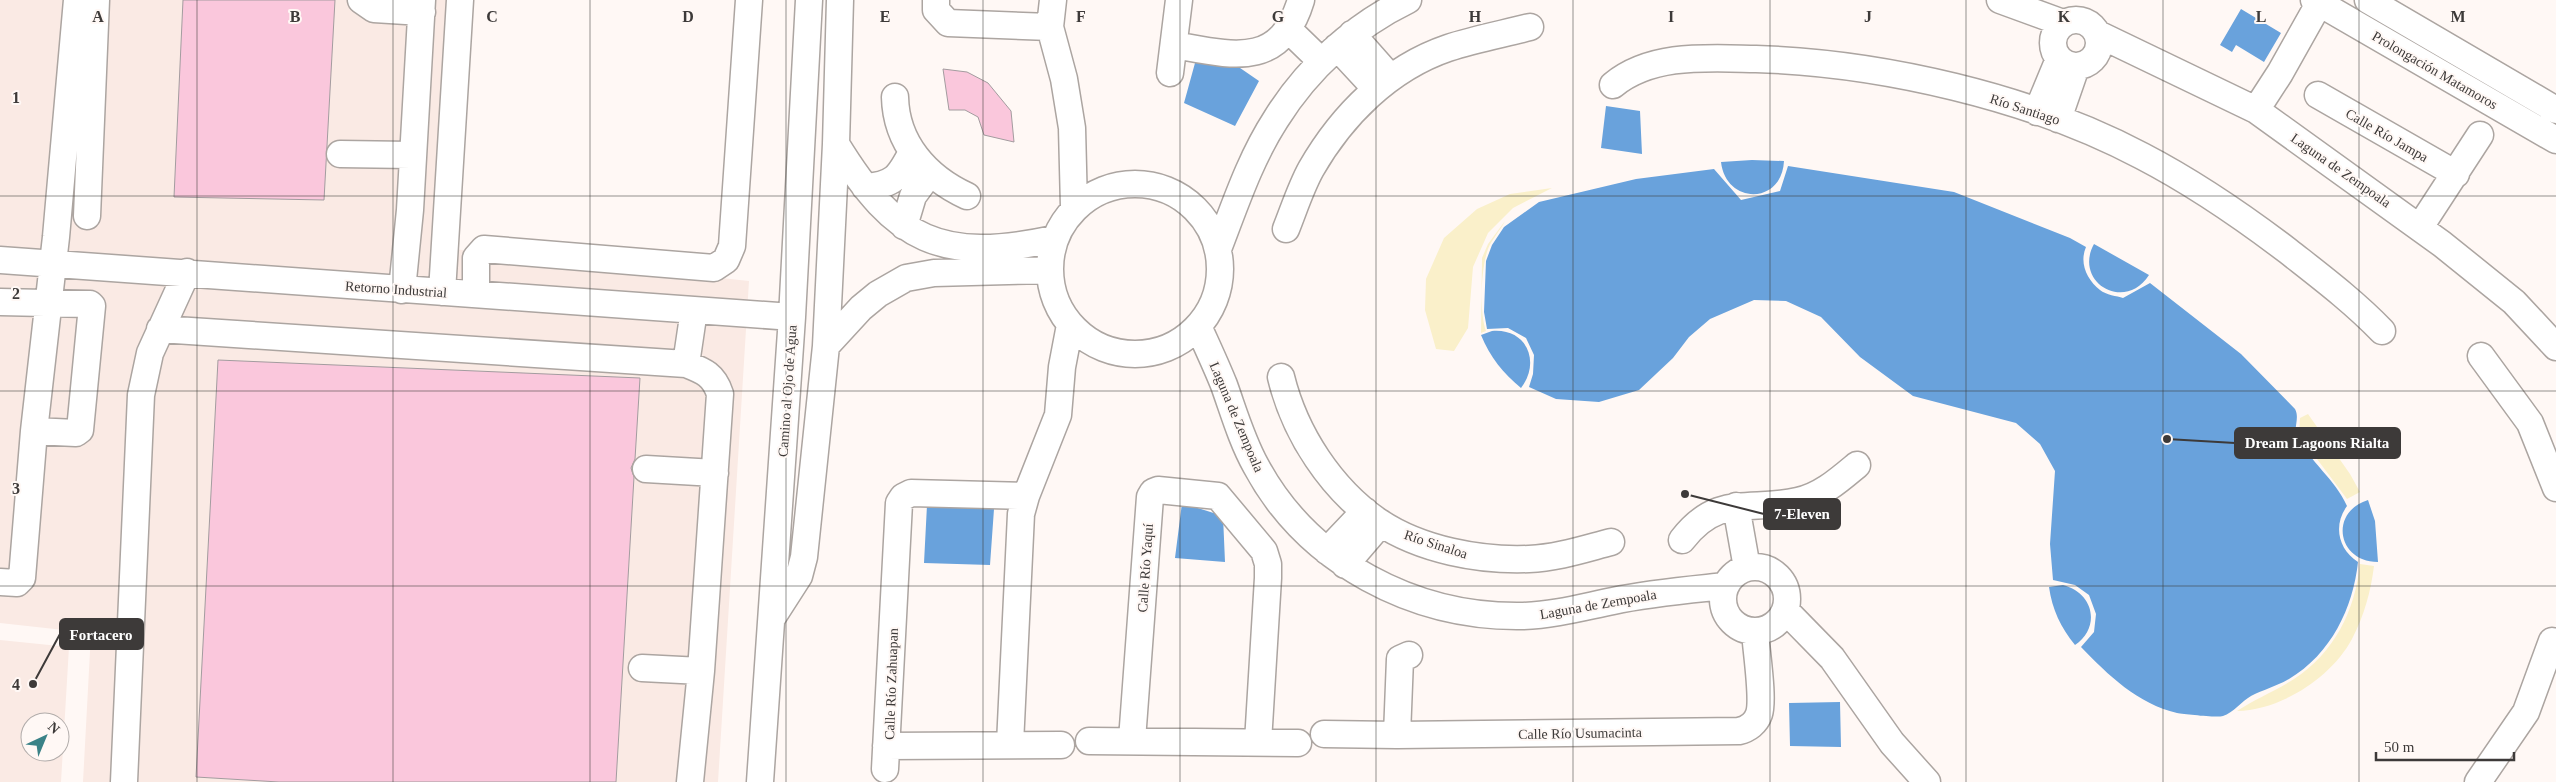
<svg xmlns="http://www.w3.org/2000/svg" width="2556" height="782" viewBox="0 0 2556 782" font-family="'Times New Roman',serif">
  <style>
    .built { fill: #faeae4; fill-rule: evenodd }
    .sand { fill: #faf0ca }
    .water { fill: #69a2dc }
    .building { fill: #fac7dc; stroke: #a39c9f }
    .lines { fill: none; stroke-linecap: round; stroke-linejoin: round }
    .minor-casing { stroke: #aca5a1; stroke-width: 29 }
    .minor { stroke: #fff; stroke-width: 26 }
    .grid { fill: none; stroke: #3d3a39; stroke-width: 1; stroke-opacity: 0.55 }
    .labels { text-anchor: middle; stroke-width: 4; stroke-linejoin: round; paint-order: stroke }
    .street-label { font-size: 14px; fill: #3d3a39; stroke: #fff8f5 }
    .grid-label { font-size: 16px; text-anchor: middle; font-weight: bold; fill: #3d3a39; stroke: #fff8f5; stroke-width: 4; stroke-linejoin: round; paint-order: stroke }
    .leader { fill: none; stroke: #3d3a39; stroke-width: 2 }
    .callout-dot { fill: #3d3a39; stroke: #fff8f5; stroke-width: 2 }
    .callout { fill: #3d3a39; stroke: #3d3a39; stroke-width: 2 }
    .callout-label { font-size: 15px; text-anchor: middle; font-weight: bold; fill: #fff }
  </style>
  <rect width="100%" height="100%" fill="#fff8f5"/>
  <path class="built" d="M 0,0 L 460,0 L 453,249 L 749,281 L 718,782 L 83,782 L 91,633 L 0,623 Z
    M 0,640 L 69,647 L 61,782 L 0,782 ZM 30,722 L 60,722 L 60,752 L 30,752 Z"/>
  <path class="sand" d="M 1552,188 L 1513,208 L 1488,233 L 1473,267 L 1468,328 L 1454,351 L 1436,349 L 1425,310 L 1426,279 L 1444,238 L 1477,209 L 1510,194 Z
    M 1505,221 C 1500,231 1492,239 1488,249 C 1481,268 1479,312 1486,331 L 1481,333 L 1482,258 L 1488,244 Z
    M 2308,414 L 2350,474 L 2360,492 L 2347,499 L 2299,435 L 2300,418 Z
    M 2360,564 L 2374,566 C 2371,591 2364,616 2352,639 C 2331,678 2281,710 2237,711 C 2255,699 2275,691 2294,679 C 2334,653 2355,611 2360,564 Z"/>
  <path class="water" d="M 2241,9 L 2281,33 L 2264,62 L 2236,45 L 2232,52 L 2220,45 Z
    M 1227,59 L 1259,81 L 1235,126 L 1184,103 L 1195,63 Z
    M 1606,106 L 1640,111 L 1642,154 L 1601,148 Z
    M 1752,160 L 1784,161 C 1782,205 1726,205 1721,162 Z
    M 1788,166 L 1954,192 L 2070,238 L 2086,247 C 2079,263 2087,280 2100,290 C 2106,295 2117,296 2123,298 L 2150,283 L 2241,354 L 2295,409 C 2300,418 2293,428 2297,436 C 2310,462 2335,479 2347,506 C 2333,525 2338,549 2358,562 C 2353,608 2331,654 2289,679 C 2277,686 2263,690 2251,696 C 2242,701 2233,713 2223,716 C 2216,718 2185,714 2177,713 C 2138,704 2108,675 2081,647 L 2094,632 L 2096,614 L 2089,595 L 2075,585 L 2053,580 L 2050,544 L 2055,471 L 2040,444 L 2016,423 L 1913,396 L 1860,357 L 1821,317 L 1786,301 L 1754,300 L 1710,319 L 1689,337 L 1673,358 L 1639,390 L 1599,402 L 1556,399 L 1529,387 L 1533,374 L 1534,355 L 1526,338 L 1508,328 L 1487,329 L 1484,312 L 1486,261 L 1492,245 L 1504,227 L 1539,202 L 1636,179 L 1714,169 L 1741,200 L 1780,191 Z
    M 2094,244 L 2149,275 C 2125,313 2073,282 2094,244 Z
    M 1492,331 C 1527,328 1541,362 1521,388 C 1503,373 1490,357 1481,335 Z
    M 2368,500 L 2375,521 L 2378,562 C 2337,562 2329,512 2368,500 Z
    M 1182,503 L 1223,516 L 1225,562 L 1175,558 Z
    M 927,505 L 994,509 L 990,565 L 924,563 Z
    M 2063,585 C 2094,593 2101,627 2075,645 C 2061,628 2052,609 2049,587 Z
    M 1840,702 L 1841,747 L 1790,746 L 1789,703 Z"/>
  <path class="building" d="M 183,0 L 335,0 L 324,200 L 174,197 Z
    M 943,69 L 967,72 L 988,83 L 1011,111 L 1014,142 L 984,135 L 978,117 L 965,110 L 949,110 Z
    M 218,360 L 640,378 L 635,459 L 631,468 L 634,477 L 616,782 L 279,782 L 196,777 Z"/>
  <g class="lines">
    <g class="minor-casing">
      <path id="minor" d="M 361,0 L 374,9 L 422,12
        M 936,0 L 936,10 L 948,23 L 1050,27
        M 1053,0 L 1050,27 L 1064,79 L 1072,128 L 1074,207
        M 2000,0 L 2063,23
        M 2314,0 L 2556,140
        M 2368,0 L 2556,110
        M2053 43a23 23 0 1 1 46 0a23 23 0 1 1-46 0Z
        M 1289,30 L 1321,61
        M 1352,34 L 1390,77
        M 2098,34 L 2256,110 L 2442,244 L 2514,302 L 2556,347
        M 1174,45 C 1231,55 1280,70 1301,0
        M 1337,47 L 1376,89
        M 1170,73 L 1179,0
        M 1613,85 C 1652,53 1708,58 1756,59 C 1882,63 2031,97 2142,156 C 2194,183 2242,216 2288,251 C 2321,277 2353,301 2382,331
        M 2318,95 L 2456,174
        M 895,97 C 896,143 926,177 967,196
        M 2256,110 L 2280,73 L 2321,0
        M 2037,112 L 2059,59
        M 2058,119 L 2076,67
        M 836,144 C 896,242 941,263 1054,239
        M 340,154 L 411,155
        M1050 269a85 85 0 1 1 170 0a85 85 0 1 1-170 0Z
        M 865,187 C 894,185 899,177 912,152
        M 87,216 L 96,0
        M 904,226 L 913,196 L 930,173
        M 2420,227 L 2480,135
        M 1286,229 C 1294,209 1301,187 1311,169 C 1342,115 1389,68 1448,48 C 1475,39 1503,34 1530,27
        M 1218,249 C 1235,205 1250,159 1276,119 C 1307,69 1354,26 1408,0
        M 0,260 L 792,317
        M 402,290 L 410,210 L 422,0
        M 442,292 L 460,0
        M 476,294 L 476,258 L 484,249 L 714,268 L 726,260 L 732,246 L 749,0
        M 0,302 L 90,304 L 92,306 L 80,430 L 76,433 L 34,431
        M 1198,326 C 1207,346 1216,365 1224,385 C 1234,413 1242,441 1256,466 C 1308,563 1415,618 1523,616 C 1554,615 1583,607 1613,601 C 1650,593 1688,590 1726,586
        M 160,329 L 686,364 C 704,371 714,375 720,394 L 701,671 L 690,782
        M 826,346 L 861,308 L 878,294 L 906,278 L 934,273 L 1049,270
        M 2481,356 L 2530,423 L 2556,488
        M 686,364 L 694,310
        M 1281,377 C 1295,434 1331,489 1379,522 C 1421,550 1480,561 1529,559 C 1557,558 1584,549 1611,542
        M 646,469 L 715,473
        M 1736,506 L 1747,568
        M 1682,540 C 1718,493 1750,512 1798,501 C 1821,496 1839,480 1857,465
        M 1327,551 L 1365,511
        M 1345,565 L 1381,523
        M1723 599a32 32 0 1 1 64 0a32 32 0 1 1-64 0Z
        M 0,582 L 17,583 L 22,578 L 34,431 L 56,237 L 77,0
        M 1786,611 L 1832,658 L 1892,743 L 1927,782
        M 772,618 L 799,576 L 804,557 L 826,346 L 836,144 L 840,0
        M 642,668 L 701,671
        M 1324,734 L 1397,735 L 1739,731 C 1748,729 1756,723 1759,714 C 1764,699 1756,650 1755,631
        M 1397,735 L 1400,659 L 1409,655
        M 1132,740 L 1150,497 L 1153,492 L 1158,490 L 1218,496 L 1264,551 L 1268,564 L 1268,578 L 1258,742
        M 1089,741 L 1298,743
        M 1010,744 L 1021,514 L 1026,496 L 1058,415 L 1062,367 L 1070,325
        M 886,746 L 1061,745
        M 885,769 L 899,503 L 903,497 L 911,493 L 1026,496
        M 124,782 L 141,395 L 150,353 L 187,272
        M 760,782 L 792,317 L 809,0
        M 2478,782 L 2526,712 L 2552,641 L 2556,642"/>
    </g>
    <use href="#minor" class="minor"/>
  </g>
  <path class="grid" d="M 197,0 L 197,782M 393,0 L 393,782M 590,0 L 590,782M 786,0 L 786,782M 983,0 L 983,782M 1180,0 L 1180,782M 1376,0 L 1376,782M 1573,0 L 1573,782M 1770,0 L 1770,782M 1966,0 L 1966,782M 2163,0 L 2163,782M 2359,0 L 2359,782M 0,196 L 2556,196M 0,391 L 2556,391M 0,586 L 2556,586"/>
  <g class="labels">
    <g class="street-label">
      <text transform="translate(2435 70) rotate(30)" y="5">Prolongación Matamoros</text>
      <text transform="translate(2025 109) rotate(18)" y="5">Río Santiago</text>
      <text transform="translate(2387 135) rotate(30)" y="5">Calle Río Jampa</text>
      <text transform="translate(2341 170) rotate(35)" y="5">Laguna de Zempoala</text>
      <text transform="translate(396 289) rotate(4)" y="5">Retorno Industrial</text>
      <text transform="translate(787 391) rotate(-86)" y="5">Camino al Ojo de Agua</text>
      <text transform="translate(1237 417) rotate(67)" y="5">Laguna de Zempoala</text>
      <text transform="translate(1436 544) rotate(18)" y="5">Río Sinaloa</text>
      <text transform="translate(1145 568) rotate(-86)" y="5">Calle Río Yaquí</text>
      <text transform="translate(1598 604) rotate(-10)" y="5">Laguna de Zempoala</text>
      <text transform="translate(891 684) rotate(-88)" y="5">Calle Río Zahuapan</text>
      <text transform="translate(1580 733) rotate(-1)" y="5">Calle Río Usumacinta</text>
    </g>
  </g>
  <g class="grid-label">
    <text x="98" y="22">A</text>
    <text x="295" y="22">B</text>
    <text x="492" y="22">C</text>
    <text x="688" y="22">D</text>
    <text x="885" y="22">E</text>
    <text x="1081" y="22">F</text>
    <text x="1278" y="22">G</text>
    <text x="1475" y="22">H</text>
    <text x="1671" y="22">I</text>
    <text x="1868" y="22">J</text>
    <text x="2064" y="22">K</text>
    <text x="2261" y="22">L</text>
    <text x="2458" y="22">M</text>
    <text x="16" y="103">1</text>
    <text x="16" y="299">2</text>
    <text x="16" y="494">3</text>
    <text x="16" y="690">4</text>
  </g>
  <path class="leader" d="M2167 439L2235 443M1685 494L1764 514M33 684L60 634"/>
  <g class="callout-dot">
    <circle cx="2167" cy="439" r="5"/>
    <circle cx="1685" cy="494" r="5"/>
    <circle cx="33" cy="684" r="5"/>
  </g>
  <g class="callout">
    <rect x="2235" y="428" width="165" height="30" rx="5"/>
    <rect x="1764" y="499" width="76" height="30" rx="5"/>
    <rect x="60" y="619" width="83" height="30" rx="5"/>
  </g>
  <g class="callout-label">
    <text x="2317" y="448">Dream Lagoons Rialta</text>
    <text x="1802" y="519">7-Eleven</text>
    <text x="101" y="640">Fortacero</text>
  </g>
  <g transform="translate(45 737) rotate(44)"><circle r="24" fill="#fff8f5" stroke="#b1acaa"/>
  <path d="M0-4L9 19L0 12L-9 19Z" fill="#3a8287"/>
  <text y="-8" font-size="14" font-weight="bold" text-anchor="middle" fill="#3d3a39">N</text>
  </g>
  <path d="M2376 752v8h138v-8" fill="none" stroke="#3d3a39" stroke-width="2.5"/>
  <text x="2384" y="752" font-size="15" fill="#3d3a39" stroke="#fff8f5" stroke-width="4" paint-order="stroke">50 m</text>
</svg>
